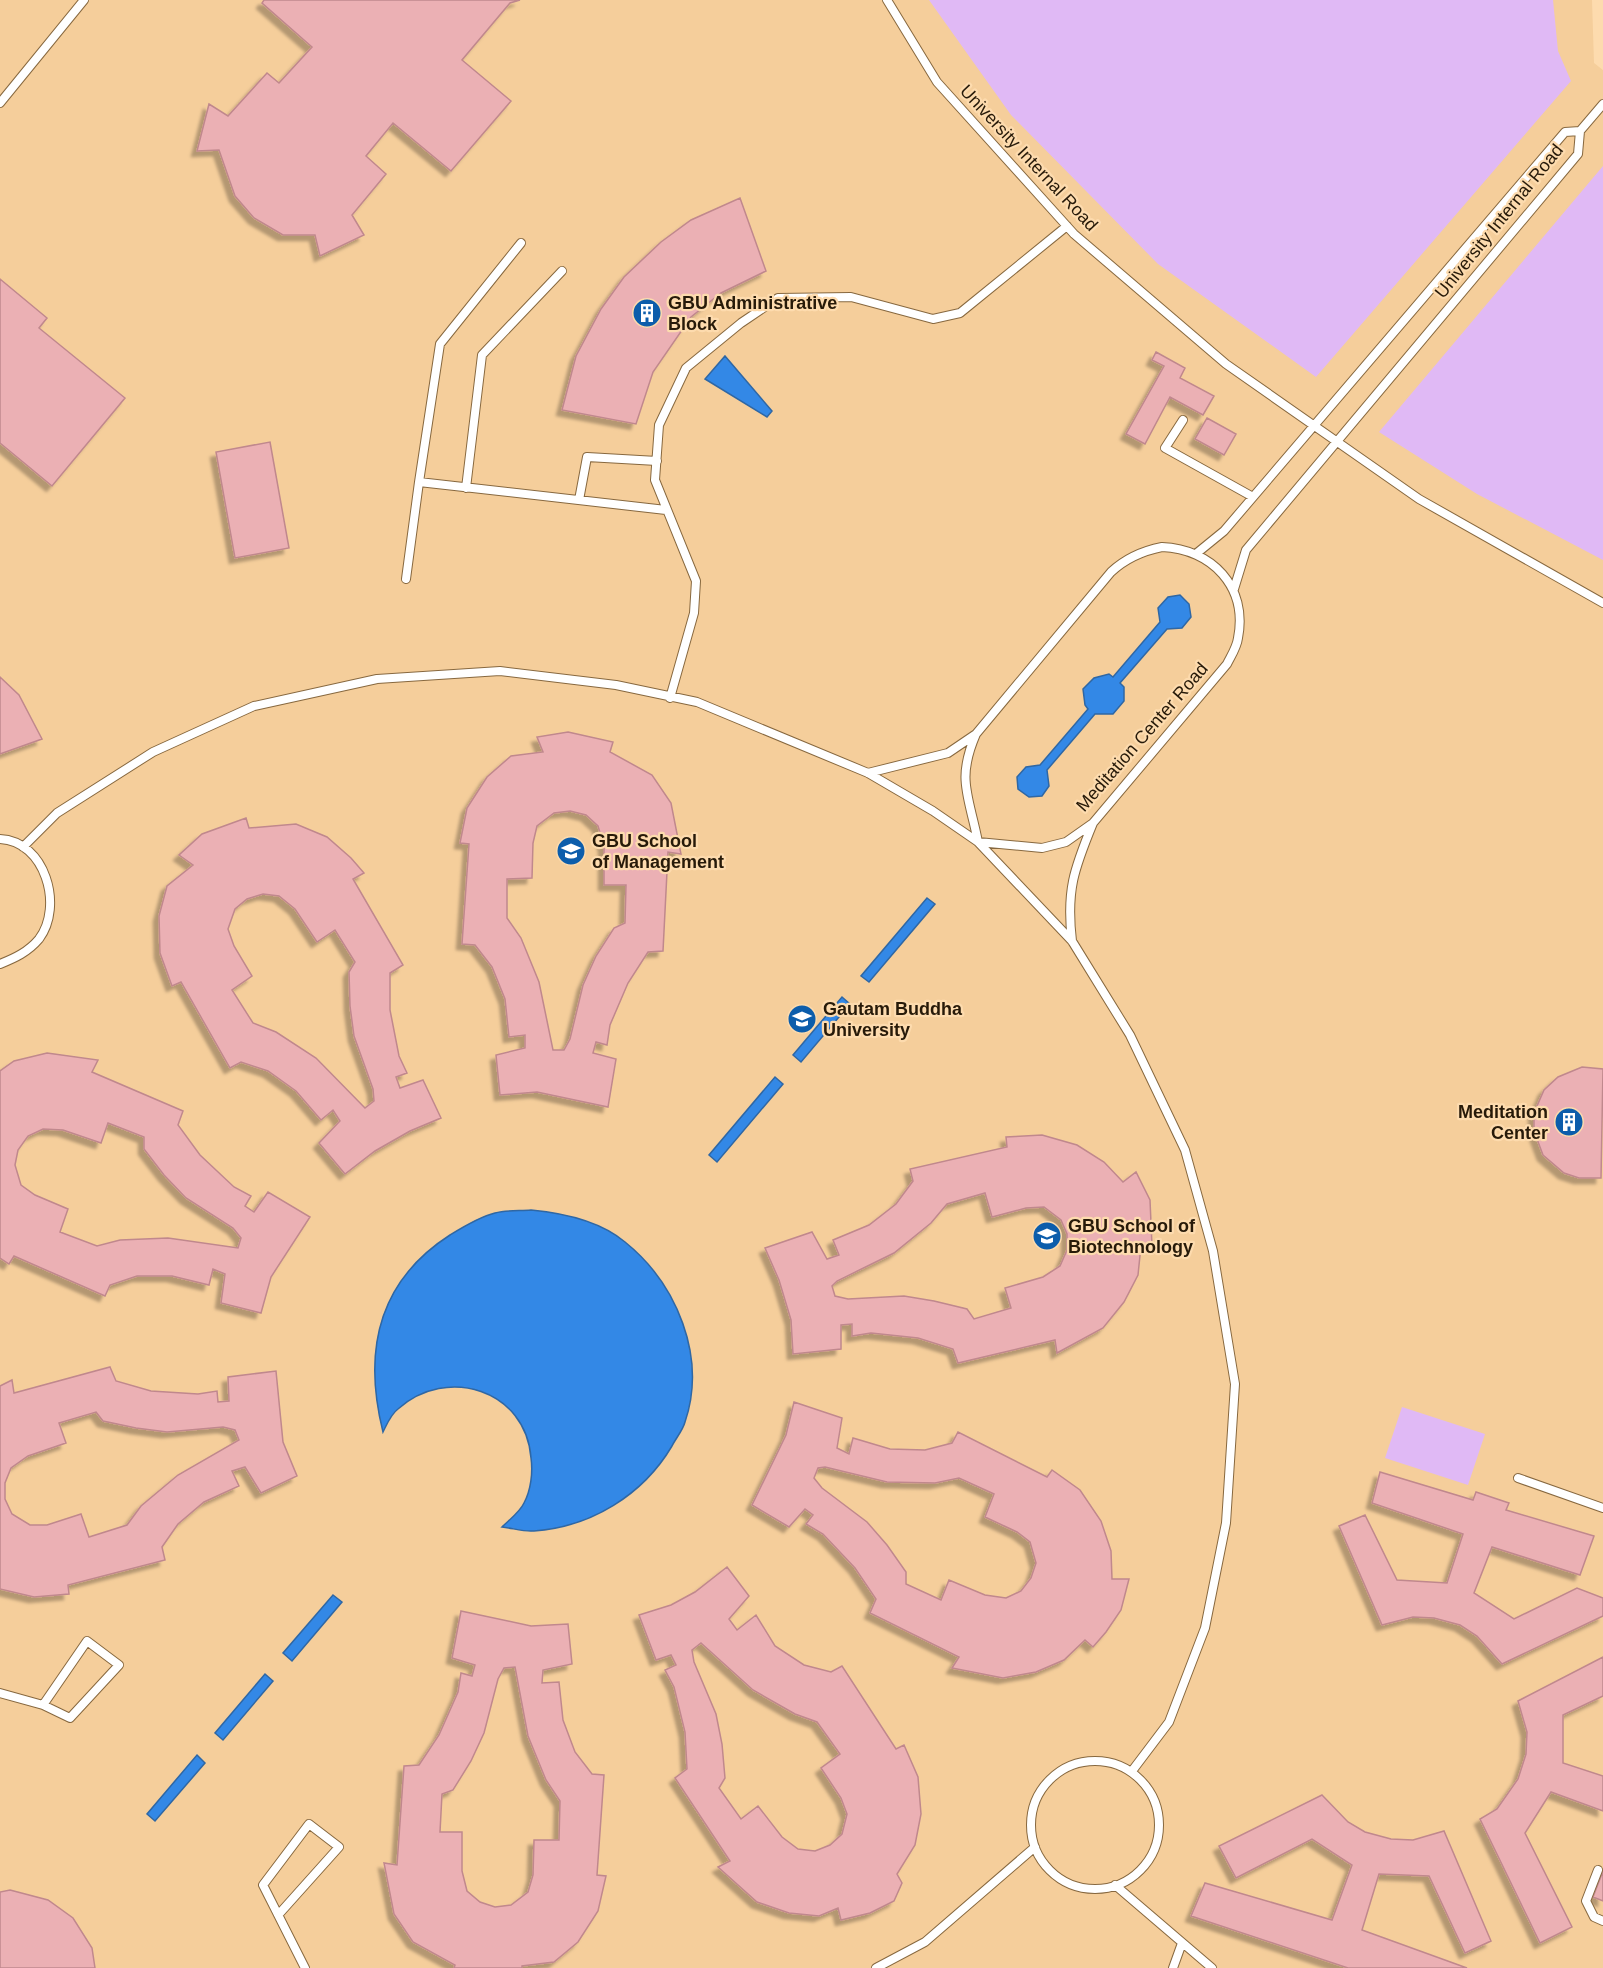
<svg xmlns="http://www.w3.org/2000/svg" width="1603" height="1968" viewBox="0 0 1603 1968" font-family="Helvetica,sans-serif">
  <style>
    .built { fill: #f5ce9b }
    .green { fill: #e0b9f5 }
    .water { fill: #3388e6; stroke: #2f67a4; stroke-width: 1.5 }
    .building { fill: #ebb0b4; stroke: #c0888d; stroke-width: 1.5; fill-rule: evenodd; filter: url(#shadow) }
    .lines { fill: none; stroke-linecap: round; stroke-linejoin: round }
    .service-casing { stroke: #87683f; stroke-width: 10 }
    .service { stroke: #fff; stroke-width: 8 }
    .labels { text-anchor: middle; stroke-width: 4.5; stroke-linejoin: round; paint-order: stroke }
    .street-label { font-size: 18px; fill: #271a09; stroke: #fddbae }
    .poi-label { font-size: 18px; font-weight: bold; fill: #271a09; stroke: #fddbae; text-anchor: start }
  </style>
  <defs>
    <filter id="shadow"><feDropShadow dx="-5.5" dy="5.5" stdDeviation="1.5" flood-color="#0004"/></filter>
  </defs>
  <rect width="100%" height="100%" fill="#fddbae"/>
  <path class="built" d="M 0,0 L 1592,0 L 1594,63 L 1603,70 L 1603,1968 L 0,1968 Z"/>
  <path class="green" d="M 929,0 L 1553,0 L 1558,51 L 1571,81 L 1316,377 L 1158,264 L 1011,115 Z
    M 1603,166 L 1603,560 L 1477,494 L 1379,432 Z
    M 1402,1407 L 1485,1434 L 1468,1485 L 1385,1458 Z"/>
  <path class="water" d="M 725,356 L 772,411 L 767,417 L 705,379 Z
    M 1180,595 L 1189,604 L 1191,617 L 1182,628 L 1167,629 L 1120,683 L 1124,687 L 1124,701 L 1113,714 L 1095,714 L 1047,770 L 1049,786 L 1042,796 L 1029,797 L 1018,789 L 1017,777 L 1026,767 L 1040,765 L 1088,709 L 1085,705 L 1083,689 L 1094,678 L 1109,674 L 1113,677 L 1160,622 L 1158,608 L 1168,597 Z
    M 927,898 L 935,904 L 869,982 L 861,976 Z
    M 842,997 L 850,1004 L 801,1062 L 793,1055 Z
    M 775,1077 L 783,1084 L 717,1162 L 709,1155 Z
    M 531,1210 C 563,1213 600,1221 625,1242 C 677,1284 707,1357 685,1422 C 683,1430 676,1438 672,1446 C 643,1495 591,1527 534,1531 C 524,1532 512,1528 502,1527 C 509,1520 520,1512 524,1503 C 531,1490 533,1472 531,1458 C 526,1390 447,1365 398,1409 C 391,1414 387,1424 383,1432 C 363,1352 377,1282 450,1235 C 463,1227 479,1217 495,1213 C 506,1210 520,1211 531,1210 Z
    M 333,1595 L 342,1602 L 292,1661 L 283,1653 Z
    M 265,1674 L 273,1681 L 223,1740 L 215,1733 Z
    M 197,1755 L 205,1763 L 155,1821 L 147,1814 Z"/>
  <path class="building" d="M 264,0 L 520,0 L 510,3 L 462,60 L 511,101 L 451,171 L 393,123 L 366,156 L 386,174 L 352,215 L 364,235 L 320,256 L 315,235 L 283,235 L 254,218 L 235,196 L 219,150 L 197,151 L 209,104 L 228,116 L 267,73 L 279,83 L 312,47 L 262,3 Z
    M 740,198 L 766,271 L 721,293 L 691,317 L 653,372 L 636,424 L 562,410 L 576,356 L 601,309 L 624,277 L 661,242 L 691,220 Z
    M 0,279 L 47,318 L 39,328 L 125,398 L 52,486 L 0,443 Z
    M 1156,352 L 1185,368 L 1180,378 L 1214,396 L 1203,415 L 1170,397 L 1145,444 L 1126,434 L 1164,366 L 1152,360 Z
    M 1207,418 L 1236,434 L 1224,455 L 1195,439 Z
    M 270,442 L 289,548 L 235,558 L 216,452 Z
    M 0,677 L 19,695 L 42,739 L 0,754 Z
    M 568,732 L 613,742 L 610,752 L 652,775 L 671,803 L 681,854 L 668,852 L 663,951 L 648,952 L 628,983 L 610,1025 L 607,1045 L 596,1042 L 593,1053 L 616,1059 L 608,1107 L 537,1092 L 500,1095 L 496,1055 L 525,1048 L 525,1035 L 509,1037 L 505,999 L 492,967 L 475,945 L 462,944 L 469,844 L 460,843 L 467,808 L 487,777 L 511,756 L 543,752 L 537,737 ZM 570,811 L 586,815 L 598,826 L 604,846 L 604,885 L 626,885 L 625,923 L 614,928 L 596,956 L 583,985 L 570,1039 L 564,1050 L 553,1050 L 539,982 L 521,938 L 507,918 L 507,879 L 532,878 L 533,843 L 537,826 L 554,813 Z
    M 246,818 L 249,828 L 296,824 L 327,837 L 351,858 L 364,873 L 353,879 L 403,965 L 390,973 L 390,1010 L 399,1056 L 407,1073 L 396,1077 L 400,1088 L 423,1080 L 441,1118 L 410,1131 L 375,1151 L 345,1174 L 319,1143 L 340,1121 L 333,1110 L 321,1120 L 296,1091 L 268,1071 L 241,1062 L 230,1068 L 181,982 L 172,986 L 160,953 L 159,916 L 167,886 L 193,865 L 179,855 L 202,834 ZM 263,894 L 279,896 L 295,909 L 317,942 L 335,930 L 355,962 L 349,972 L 350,1006 L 354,1036 L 373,1089 L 374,1101 L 365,1108 L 316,1058 L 276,1032 L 253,1023 L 232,990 L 252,976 L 234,946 L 228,929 L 235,909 L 247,899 Z
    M 47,1053 L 98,1060 L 92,1072 L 183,1111 L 178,1125 L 200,1155 L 234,1187 L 251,1196 L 245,1206 L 254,1212 L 268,1192 L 310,1217 L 271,1277 L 261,1313 L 221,1303 L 225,1274 L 213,1269 L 209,1285 L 172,1276 L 137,1276 L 110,1285 L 105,1296 L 14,1256 L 9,1264 L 0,1258 L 0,1071 L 14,1061 ZM 108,1123 L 144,1137 L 144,1149 L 164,1175 L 186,1198 L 233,1228 L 241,1238 L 238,1248 L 168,1238 L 120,1240 L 97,1246 L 60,1232 L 68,1209 L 35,1195 L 21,1185 L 15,1165 L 18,1150 L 28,1136 L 43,1129 L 63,1130 L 101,1143 Z
    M 1582,1067 L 1603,1069 L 1601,1178 L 1579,1178 L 1564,1173 L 1543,1155 L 1534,1131 L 1534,1113 L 1544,1090 L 1558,1077 Z
    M 1042,1135 L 1077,1145 L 1104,1162 L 1123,1182 L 1136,1172 L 1150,1200 L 1152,1246 L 1141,1246 L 1138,1275 L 1124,1302 L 1103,1328 L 1057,1353 L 1055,1340 L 958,1363 L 953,1349 L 918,1338 L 871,1333 L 852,1336 L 852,1324 L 841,1325 L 841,1349 L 793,1354 L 791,1320 L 779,1280 L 765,1248 L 812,1232 L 827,1259 L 839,1255 L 833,1240 L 869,1225 L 896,1204 L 913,1181 L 910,1169 L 1007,1147 L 1006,1137 ZM 985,1193 L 992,1217 L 1026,1208 L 1044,1207 L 1061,1220 L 1067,1234 L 1067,1250 L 1060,1266 L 1043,1277 L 1005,1288 L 1011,1308 L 974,1319 L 967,1309 L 934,1301 L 904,1296 L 848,1299 L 835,1296 L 832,1286 L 837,1281 L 894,1253 L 931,1223 L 947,1204 Z
    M 110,1367 L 116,1381 L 151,1391 L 198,1394 L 217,1391 L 218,1402 L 229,1401 L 228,1377 L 276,1371 L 283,1442 L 297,1476 L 261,1493 L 245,1467 L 232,1471 L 239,1486 L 204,1502 L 178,1524 L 162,1547 L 165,1560 L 68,1585 L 69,1594 L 34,1597 L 0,1589 L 0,1386 L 12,1380 L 14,1393 ZM 96,1412 L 103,1421 L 136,1428 L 167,1432 L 223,1427 L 235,1430 L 239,1440 L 178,1475 L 141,1506 L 127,1525 L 89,1537 L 81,1514 L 47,1525 L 30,1525 L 12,1514 L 5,1499 L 5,1483 L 11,1468 L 28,1456 L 66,1443 L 59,1423 Z
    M 794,1402 L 842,1418 L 837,1448 L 849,1454 L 853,1438 L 890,1449 L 925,1450 L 952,1443 L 958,1432 L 1047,1477 L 1052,1470 L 1080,1490 L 1101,1521 L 1111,1551 L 1112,1579 L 1129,1579 L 1121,1610 L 1106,1632 L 1093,1647 L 1085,1640 L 1064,1660 L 1036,1672 L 1003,1678 L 952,1668 L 959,1657 L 870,1613 L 876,1599 L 855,1568 L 823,1534 L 806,1524 L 813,1515 L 805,1509 L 789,1527 L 752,1505 L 786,1435 ZM 825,1467 L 887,1482 L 935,1483 L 959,1478 L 994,1494 L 985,1517 L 1017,1532 L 1030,1542 L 1036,1563 L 1031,1578 L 1021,1591 L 1006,1598 L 985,1595 L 949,1580 L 941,1600 L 906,1584 L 906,1572 L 887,1545 L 867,1522 L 822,1488 L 814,1478 L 818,1468 Z
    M 1380,1472 L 1473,1500 L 1476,1492 L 1509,1503 L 1506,1510 L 1594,1536 L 1580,1575 L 1492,1547 L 1474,1593 L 1514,1619 L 1577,1588 L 1603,1598 L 1603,1616 L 1502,1664 L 1477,1636 L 1460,1625 L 1434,1618 L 1413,1617 L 1382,1625 L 1339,1526 L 1365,1515 L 1397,1580 L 1447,1583 L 1463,1534 L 1372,1503 Z
    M 727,1567 L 749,1596 L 729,1619 L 737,1630 L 756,1615 L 775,1646 L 804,1665 L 831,1672 L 842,1666 L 896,1749 L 904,1745 L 918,1777 L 921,1814 L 915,1845 L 897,1874 L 902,1883 L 894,1901 L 870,1913 L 841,1920 L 838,1908 L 819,1916 L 789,1913 L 757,1902 L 718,1867 L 730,1861 L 675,1778 L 687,1769 L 685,1732 L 674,1687 L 665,1670 L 676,1665 L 671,1655 L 656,1660 L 639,1615 L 671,1605 L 695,1592 ZM 701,1643 L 753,1690 L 795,1714 L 817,1722 L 840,1754 L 821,1768 L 841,1798 L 847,1814 L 842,1834 L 830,1845 L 815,1851 L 798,1849 L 782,1837 L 758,1806 L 741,1819 L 719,1788 L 725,1778 L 722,1744 L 716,1714 L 694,1662 L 692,1650 Z
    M 461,1611 L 531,1626 L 568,1624 L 572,1664 L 543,1670 L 542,1683 L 559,1682 L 563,1720 L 575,1752 L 592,1774 L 604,1775 L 597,1875 L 606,1876 L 598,1911 L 578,1942 L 554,1962 L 522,1966 L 522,1968 L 454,1968 L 455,1965 L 413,1942 L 394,1914 L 384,1863 L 397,1865 L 404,1766 L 419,1765 L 439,1735 L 458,1692 L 461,1673 L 472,1676 L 475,1665 L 452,1658 ZM 515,1667 L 528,1736 L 546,1780 L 560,1801 L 559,1840 L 534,1840 L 533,1875 L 528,1892 L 511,1905 L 495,1907 L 480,1902 L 467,1891 L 462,1871 L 462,1832 L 440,1832 L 442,1794 L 453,1790 L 471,1761 L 484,1733 L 498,1679 L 504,1668 Z
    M 1603,1657 L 1603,1696 L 1563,1715 L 1563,1763 L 1603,1776 L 1603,1811 L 1551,1792 L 1525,1833 L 1572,1927 L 1540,1943 L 1480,1819 L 1497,1809 L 1518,1779 L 1526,1754 L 1527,1732 L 1518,1701 Z
    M 1322,1795 L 1348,1822 L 1365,1832 L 1391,1839 L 1413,1840 L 1444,1831 L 1491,1941 L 1465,1953 L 1429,1876 L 1379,1874 L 1362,1930 L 1467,1968 L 1348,1968 L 1191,1916 L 1205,1883 L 1332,1920 L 1352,1865 L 1312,1839 L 1236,1878 L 1219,1846 Z
    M 1603,1871 L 1603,1901 L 1593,1897 Z
    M 10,1890 L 48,1900 L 73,1918 L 92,1948 L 95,1968 L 0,1968 L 0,1892 Z"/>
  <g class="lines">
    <g class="service-casing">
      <path id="service" d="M 887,0 L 937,82 L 1074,234 L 1226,364 L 1419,499 L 1603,603
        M 0,103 L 84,0
        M 1580,131 L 1603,104
        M 521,243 L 440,344 L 419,482 L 666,510
        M 1183,420 L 1165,448 L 1253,497
        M 466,488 L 482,355 L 562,271
        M 579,500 L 587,457 L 657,461
        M 1162,547 C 1212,549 1248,587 1238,638 C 1237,647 1231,656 1227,664 L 1093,823 L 1066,842 L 1042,848 L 978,842 C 969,795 956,780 976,734 L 1111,572 C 1126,558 1142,551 1162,547 Z
        M 1197,553 L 1224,531 L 1565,132 L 1580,131
        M 406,579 L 419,482
        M 1234,589 L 1246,550 L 1578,154 L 1580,131
        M 670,698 L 694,613 L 696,581 L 655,480 L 659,425 L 686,368 L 741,323 L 778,298 L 851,297 L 933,319 L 960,313 L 1067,226
        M 868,773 L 948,753 L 976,734
        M 0,839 C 45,841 64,906 39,939 C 28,952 15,958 0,964
        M 23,847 L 57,813 L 153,752 L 254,706 L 377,679 L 500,671 L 616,685 L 697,702 L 868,773 L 933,811 L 978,842 L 1072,941 L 1130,1035 L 1185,1150 L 1213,1251 L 1235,1384 L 1226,1523 L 1205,1628 L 1169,1722 L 1132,1771
        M 1072,941 C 1066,891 1074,869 1093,823
        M 1518,1478 L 1603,1508
        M 0,1693 L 43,1705 L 70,1718 L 119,1665 L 87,1641 L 43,1705
        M1031 1825a64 64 0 1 1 128 0a64 64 0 1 1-128 0Z
        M 1598,1870 L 1586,1901 L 1594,1917 L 1603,1921
        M 1115,1885 L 1212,1968
        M 279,1914 L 339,1847 L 309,1824 L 263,1885 L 305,1968
        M 876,1968 L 925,1942 L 1035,1847
        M 1173,1968 L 1182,1943"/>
    </g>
    <use href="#service" class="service"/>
  </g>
  <defs>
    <g id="building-disc" transform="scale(1.5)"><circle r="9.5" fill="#0c5dab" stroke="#fddbae"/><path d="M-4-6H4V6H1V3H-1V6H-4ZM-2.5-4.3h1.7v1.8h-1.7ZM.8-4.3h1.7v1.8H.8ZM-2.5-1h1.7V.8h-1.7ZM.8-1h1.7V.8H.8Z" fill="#fff"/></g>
    <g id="school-disc" transform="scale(1.5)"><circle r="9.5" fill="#0c5dab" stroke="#fddbae"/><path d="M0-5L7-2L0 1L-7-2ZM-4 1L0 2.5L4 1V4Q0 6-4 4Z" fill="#fff"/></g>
    <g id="university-disc" transform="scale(1.5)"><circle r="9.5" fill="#0c5dab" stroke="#fddbae"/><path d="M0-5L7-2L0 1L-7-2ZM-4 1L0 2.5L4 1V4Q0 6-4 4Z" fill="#fff"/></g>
  </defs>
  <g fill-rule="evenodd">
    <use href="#building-disc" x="647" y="313"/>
    <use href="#school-disc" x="571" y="851"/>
    <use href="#university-disc" x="802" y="1019"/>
    <use href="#building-disc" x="1569" y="1122"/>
    <use href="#school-disc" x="1047" y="1236"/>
  </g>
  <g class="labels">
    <g class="street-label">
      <text transform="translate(1029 158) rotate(47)" y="6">University Internal Road</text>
      <text transform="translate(1499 221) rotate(-51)" y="6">University Internal Road</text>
      <text transform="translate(1142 737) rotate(-49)" y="6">Meditation Center Road</text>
    </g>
    <g class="poi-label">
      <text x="668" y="309">GBU Administrative<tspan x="668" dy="21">Block</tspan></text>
      <text x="592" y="847">GBU School<tspan x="592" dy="21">of Management</tspan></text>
      <text x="823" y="1015">Gautam Buddha<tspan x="823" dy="21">University</tspan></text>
      <text x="1548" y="1118" text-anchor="end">Meditation<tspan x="1548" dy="21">Center</tspan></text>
      <text x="1068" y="1232">GBU School of<tspan x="1068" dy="21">Biotechnology</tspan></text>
    </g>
  </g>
</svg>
